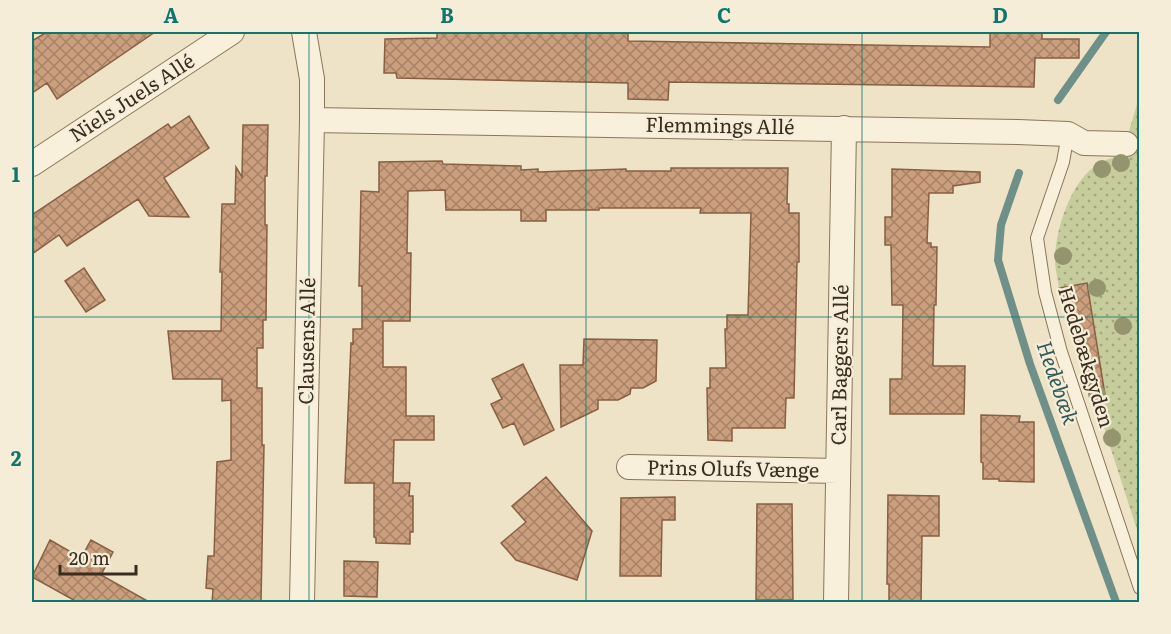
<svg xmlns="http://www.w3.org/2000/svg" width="1171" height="634" viewBox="0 0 1171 634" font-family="Literata,serif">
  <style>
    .grass { fill: url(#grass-dots) }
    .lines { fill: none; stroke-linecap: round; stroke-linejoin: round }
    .stream { stroke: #6f9088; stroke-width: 8 }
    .building { fill: url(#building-cross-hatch); stroke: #885f43; stroke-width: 1.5 }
    .lane-casing { stroke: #89755d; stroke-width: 14 }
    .street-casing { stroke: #89755d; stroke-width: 26 }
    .lane { stroke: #f8f0db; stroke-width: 12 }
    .street { stroke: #f8f0db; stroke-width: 24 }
    .tree { fill: #94956f }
    .grid { fill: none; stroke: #0f766e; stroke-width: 1.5; stroke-opacity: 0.55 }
    .labels { text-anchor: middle; stroke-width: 4.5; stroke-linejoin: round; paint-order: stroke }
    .street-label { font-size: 20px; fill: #3a2d20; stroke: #f5edd7 }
    .water-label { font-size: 21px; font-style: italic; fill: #305957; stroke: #f5edd7 }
    .neatline { fill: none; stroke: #0f766e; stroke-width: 2 }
    .grid-label { font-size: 20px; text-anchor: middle; font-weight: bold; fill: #0f766e }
  </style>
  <defs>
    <pattern id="grass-dots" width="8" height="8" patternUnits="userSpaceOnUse" patternTransform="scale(1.5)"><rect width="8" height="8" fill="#c6cc9b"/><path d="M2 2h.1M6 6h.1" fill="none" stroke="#a2a67e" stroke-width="1.8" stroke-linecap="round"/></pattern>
    <pattern id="building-cross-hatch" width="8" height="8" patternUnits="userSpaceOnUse" patternTransform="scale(1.5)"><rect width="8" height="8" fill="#cb9f7e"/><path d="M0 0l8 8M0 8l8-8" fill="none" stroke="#a68267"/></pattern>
  </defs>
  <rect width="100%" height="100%" fill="#eee3c7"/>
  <path class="grass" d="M 1139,98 L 1139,536 L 1059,288 C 1058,279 1055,269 1055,260 C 1055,231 1070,184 1094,167 C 1103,160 1114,157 1124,155 L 1129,131 Z"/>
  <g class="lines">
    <path class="stream" d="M 1058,100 L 1106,32
      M 1019,173 L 1001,225 L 998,260 L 1030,364 L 1116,602"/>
  </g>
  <path class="building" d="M 47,32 L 155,32 L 57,99 L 47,83 L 32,93 L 32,41 Z
    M 437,32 L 628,32 L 628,41 L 990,47 L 990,32 L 1042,32 L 1042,39 L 1079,39 L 1079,58 L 1035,58 L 1034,87 L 669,82 L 668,100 L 628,99 L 628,83 L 397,78 L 396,73 L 384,73 L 385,39 L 437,38 Z
    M 189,116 L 209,148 L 164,178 L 189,217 L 149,216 L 138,199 L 67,246 L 59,235 L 32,254 L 32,215 L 168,124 L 171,128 Z
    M 243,125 L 268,125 L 267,176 L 265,176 L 265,225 L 267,225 L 266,320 L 263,320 L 263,348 L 257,348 L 257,388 L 262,388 L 262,445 L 264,445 L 261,603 L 212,603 L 213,589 L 206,588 L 208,556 L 214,556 L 217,462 L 231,460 L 231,400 L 222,401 L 222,379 L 173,379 L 168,331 L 221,331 L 222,272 L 220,272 L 222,204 L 235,204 L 236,167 L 242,177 Z
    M 442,161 L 443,164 L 521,166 L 521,170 L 538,169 L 538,172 L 626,169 L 626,171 L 671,171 L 671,168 L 788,168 L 787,204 L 789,204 L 789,213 L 799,213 L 799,262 L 797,262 L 794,398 L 786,398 L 785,428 L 732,428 L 732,441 L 708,440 L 707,388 L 710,388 L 710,368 L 726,368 L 725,329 L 727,329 L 727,315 L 748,315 L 751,213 L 700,213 L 701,208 L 599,208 L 599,210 L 546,210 L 546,221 L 521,221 L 521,210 L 446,210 L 445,190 L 408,191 L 407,253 L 411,253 L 410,321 L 383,321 L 383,367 L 406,367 L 406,416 L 434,416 L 434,440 L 394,440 L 393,483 L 410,483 L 409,496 L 413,496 L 413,532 L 410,532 L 410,544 L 376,543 L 376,538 L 374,537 L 374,483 L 345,483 L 351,343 L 353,344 L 353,329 L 362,329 L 362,286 L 359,286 L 361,191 L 379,192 L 379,162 Z
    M 892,169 L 980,172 L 980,182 L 953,186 L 953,193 L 929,193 L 927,243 L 931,243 L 931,247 L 937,247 L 936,305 L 934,305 L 933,366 L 965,366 L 964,414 L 890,414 L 890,379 L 902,379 L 903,305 L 892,305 L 891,245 L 885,245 L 885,217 L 892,217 Z
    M 84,268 L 105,300 L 86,312 L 65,281 Z
    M 1087,283 L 1105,395 L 1093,398 L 1059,288 Z
    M 584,339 L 657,340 L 656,381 L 643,388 L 631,388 L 630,394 L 618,400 L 598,400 L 598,409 L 561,427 L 560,365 L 583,365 Z
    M 523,364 L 554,430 L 524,445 L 514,423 L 503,428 L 491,404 L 502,399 L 492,379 Z
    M 981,415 L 1020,416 L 1019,422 L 1034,422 L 1034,482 L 999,481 L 999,479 L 983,479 L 983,463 L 981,462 Z
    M 546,477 L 592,531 L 577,580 L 516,560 L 501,543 L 526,522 L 512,506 Z
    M 888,495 L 939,496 L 939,536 L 922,536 L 921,603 L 889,603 L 889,584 L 887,584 Z
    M 675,497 L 675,520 L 662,520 L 661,576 L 620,576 L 621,498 Z
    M 757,504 L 792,504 L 793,600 L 756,600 Z
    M 50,540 L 81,558 L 91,540 L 113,552 L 101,575 L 151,603 L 79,603 L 32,577 Z
    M 344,561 L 378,562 L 377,597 L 344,596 Z"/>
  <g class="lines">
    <g class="lane-casing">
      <path id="lane" d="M 1068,134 L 1063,162 L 1037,238 L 1045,292 L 1061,352 L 1140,588"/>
    </g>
    <g class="street-casing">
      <path id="street" d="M 312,120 L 1018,132 L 1068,134 L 1084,143 L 1126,144
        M 32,164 L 232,32
        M 629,467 L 838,471
        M 302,602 L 312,120 L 312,79 L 304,32
        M 836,602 L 844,128"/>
    </g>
    <use href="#lane" class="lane"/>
    <use href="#street" class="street"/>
  </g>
  <g class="tree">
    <circle cx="1121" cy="163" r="9"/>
    <circle cx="1102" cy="169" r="9"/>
    <circle cx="1063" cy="256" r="9"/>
    <circle cx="1097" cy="288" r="9"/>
    <circle cx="1123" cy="326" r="9"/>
    <circle cx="1097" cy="394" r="9"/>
    <circle cx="1112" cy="438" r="9"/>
  </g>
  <path class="grid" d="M 309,32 L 309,602M 586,32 L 586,602M 862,32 L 862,602M 32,317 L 1140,317"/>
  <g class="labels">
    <g class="street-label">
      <text transform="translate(132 98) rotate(-33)" y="7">Niels Juels Allé</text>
      <text transform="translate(720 126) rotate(1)" y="7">Flemmings Allé</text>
      <text transform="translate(307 341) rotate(-89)" y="7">Clausens Allé</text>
      <text transform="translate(1086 357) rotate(73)" y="7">Hedebækgyden</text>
      <text transform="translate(840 365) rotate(-89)" y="7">Carl Baggers Allé</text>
      <text transform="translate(733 469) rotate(1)" y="7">Prins Olufs Vænge</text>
    </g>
    <g class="water-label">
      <text transform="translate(1057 383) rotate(71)" y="7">Hedebæk</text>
    </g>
  </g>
  <rect width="1171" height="634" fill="none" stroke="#f5edd7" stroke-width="66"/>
  <path d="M60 565v9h76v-9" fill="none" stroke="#3a2d20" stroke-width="3"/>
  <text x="69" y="565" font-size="18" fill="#3a2d20" stroke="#f5edd7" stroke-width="4.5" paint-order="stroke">20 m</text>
  <rect x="33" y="33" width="1105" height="568" class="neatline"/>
  <g class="grid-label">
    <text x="171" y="23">A</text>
    <text x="447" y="23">B</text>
    <text x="724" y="23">C</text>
    <text x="1000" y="23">D</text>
    <text x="16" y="182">1</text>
    <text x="16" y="466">2</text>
  </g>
</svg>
